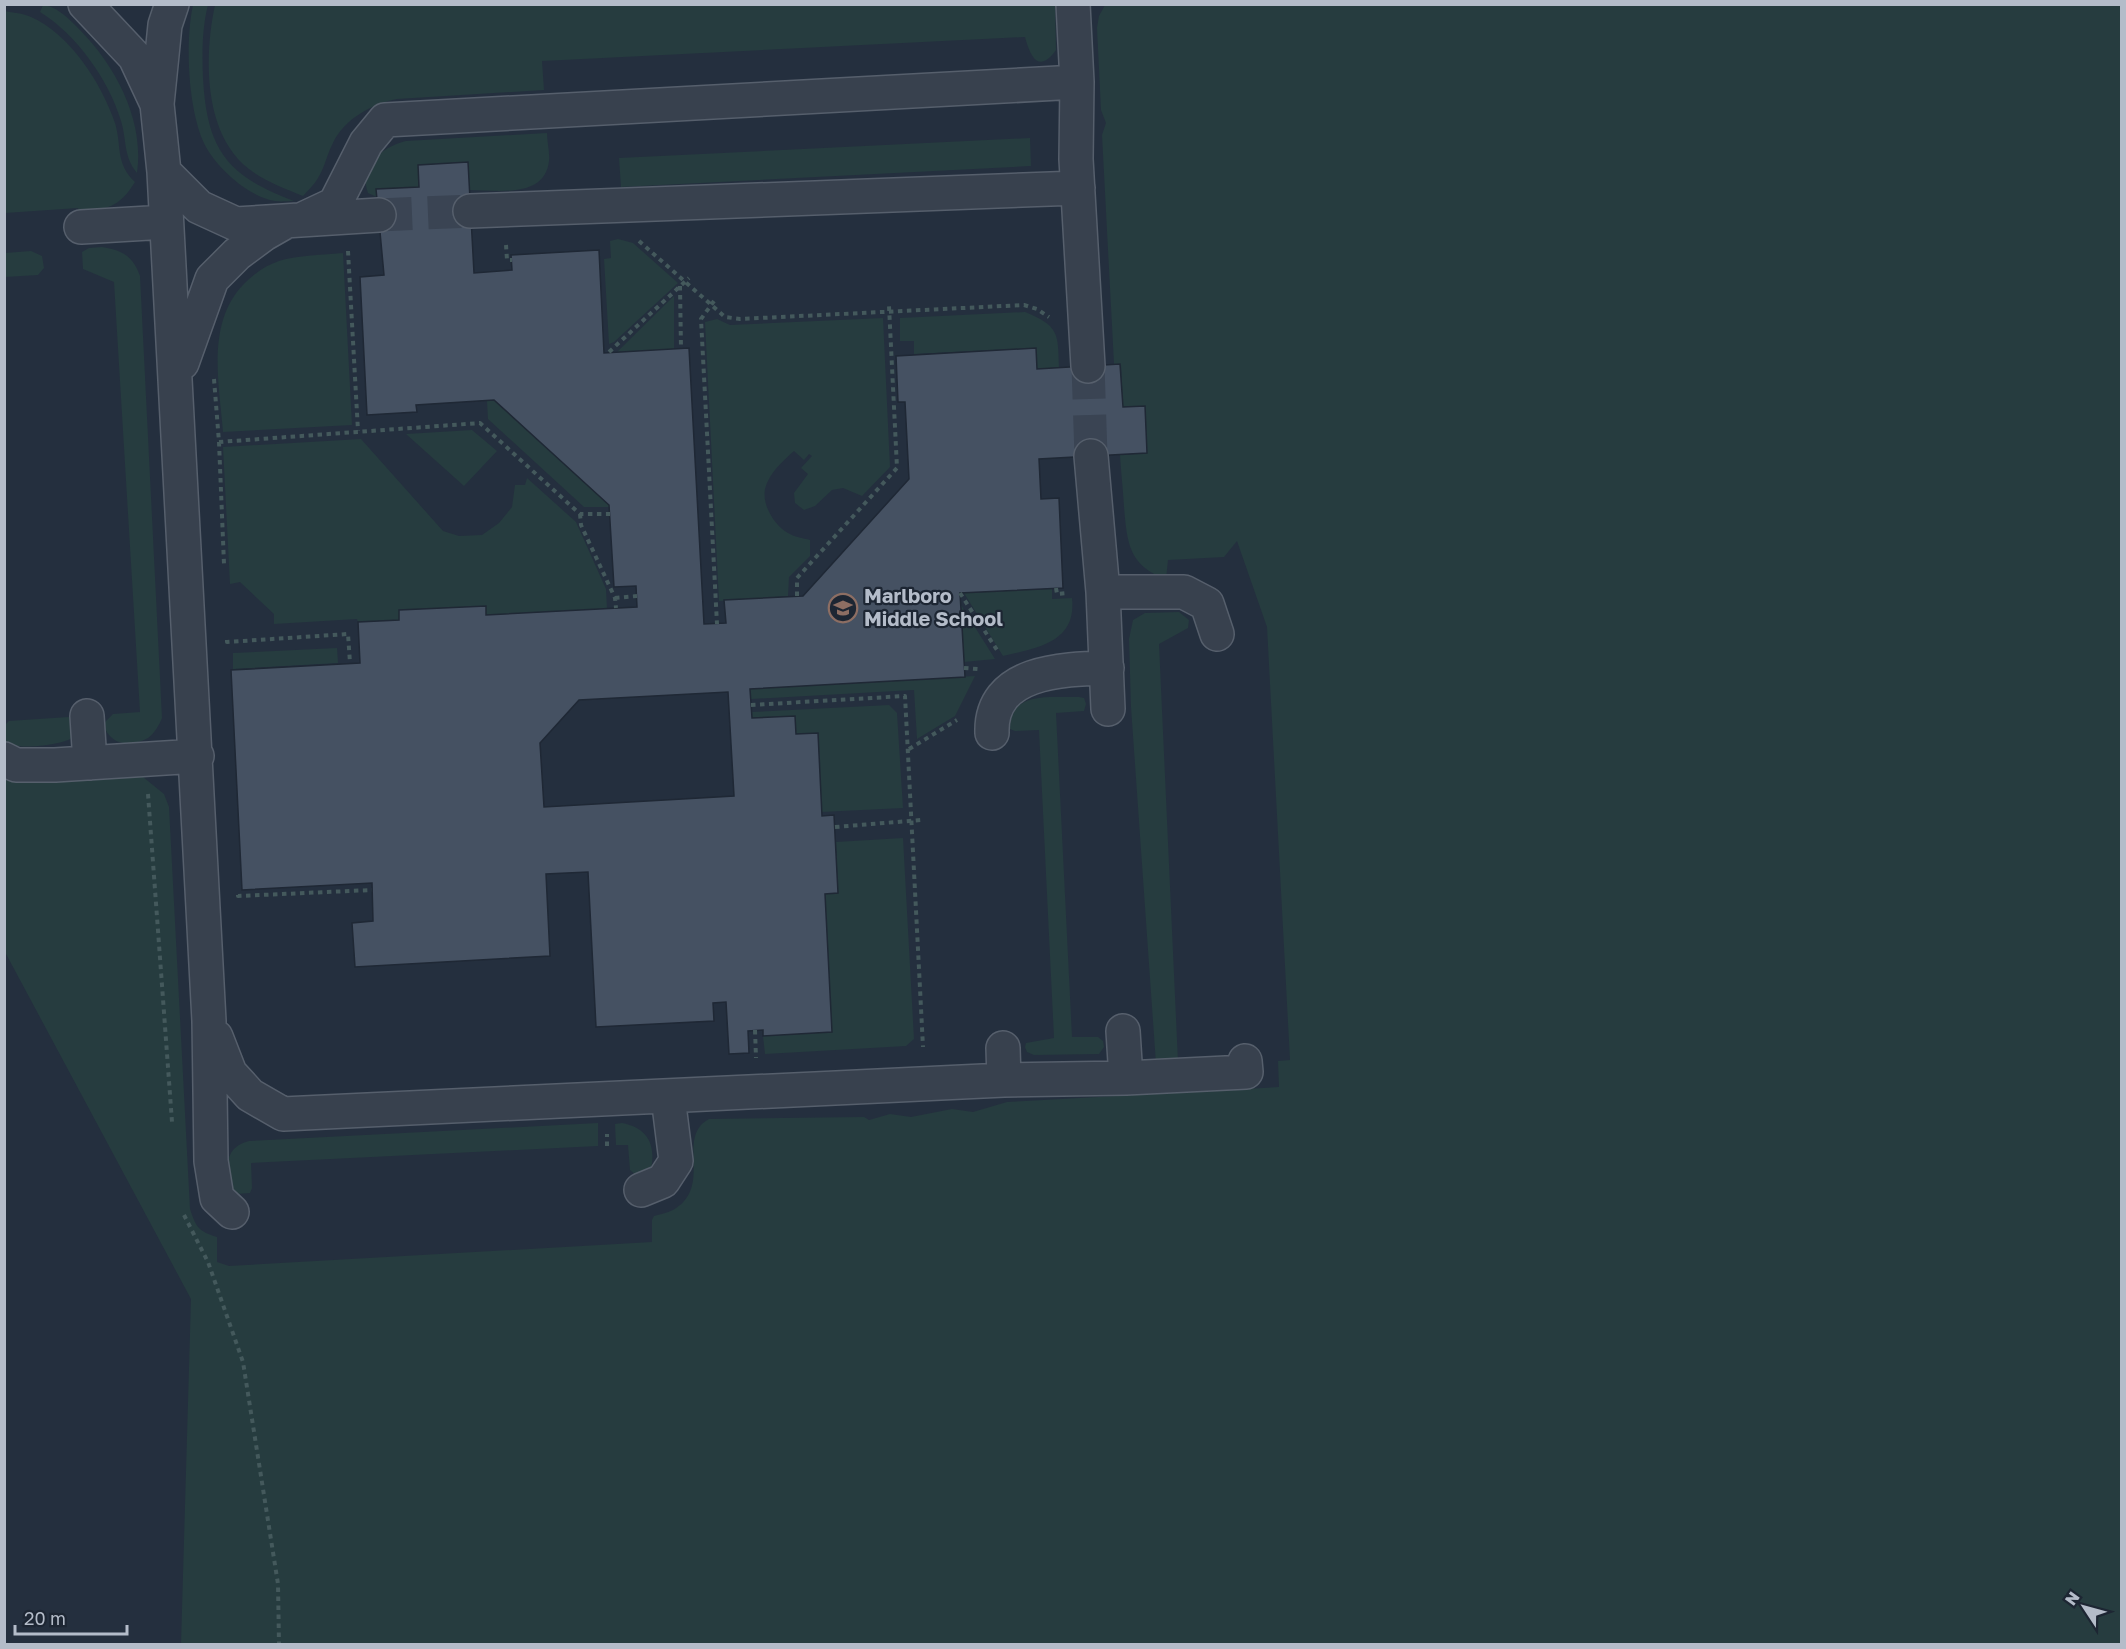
<svg xmlns="http://www.w3.org/2000/svg" width="2126" height="1649" viewBox="0 0 2126 1649" font-family="'Golos Text',sans-serif">
  <style>
    .green { fill: #263c3f }
    .building { fill: #455162; stroke: #1f2835; stroke-width: 1.5; fill-rule: evenodd }
    .lines { fill: none; stroke-linecap: round; stroke-linejoin: round }
    .minor-tunnel { stroke: #3a4453; stroke-width: 33; stroke-dasharray: 33 16; stroke-linecap: butt }
    .minor-casing { stroke: #565f6c; stroke-width: 36 }
    .path { stroke: #44595c; stroke-width: 4; stroke-dasharray: 4.5 4.5; stroke-linecap: butt }
    .minor { stroke: #38414e; stroke-width: 33 }
    .labels { text-anchor: middle; stroke-width: 4.5; stroke-linejoin: round; paint-order: stroke }
    .poi-label { font-size: 20px; font-weight: bold; fill: #b4bcc9; stroke: #1d2633; text-anchor: start }
  </style>
  <rect width="100%" height="100%" fill="#242f3e"/>
  <path class="green" d="M 43,5 C 55,6 66,16 74,24 C 113,61 145,118 137,173 C 123,156 127,140 121,121 C 109,80 76,34 40,12 Z
    M 193,5 L 208,5 C 202,28 202,54 203,78 C 207,150 227,176 294,201 C 288,201 281,202 275,201 C 248,197 214,166 203,141 C 188,106 185,42 193,5 Z
    M 215,5 L 1055,5 L 1056,50 C 1038,75 1030,55 1025,37 L 542,61 L 544,90 L 397,99 C 372,104 344,119 333,143 C 327,154 325,167 318,178 C 314,185 308,190 303,196 C 284,188 264,181 249,169 C 203,134 204,56 215,5 Z
    M 1105,5 L 2121,5 L 2121,1644 L 181,1644 L 191,1299 L 5,952 L 4,774 L 66,780 L 143,777 L 164,794 L 169,807 L 190,1209 C 196,1227 198,1231 217,1237 L 217,1262 L 229,1266 L 652,1242 L 652,1220 L 654,1216 C 660,1214 667,1213 673,1210 C 714,1187 675,1137 709,1119 L 864,1117 L 869,1120 L 890,1114 L 911,1117 L 952,1109 L 973,1112 L 1007,1102 L 1279,1087 L 1278,1061 L 1290,1060 L 1267,627 L 1237,541 L 1224,557 L 1168,560 L 1166,579 C 1129,566 1127,543 1124,507 C 1123,490 1121,472 1120,455 L 1147,453 L 1145,406 L 1123,407 L 1121,365 L 1114,364 L 1102,135 L 1106,123 L 1101,110 L 1097,28 L 1099,16 Z
    M 5,11 C 13,13 23,13 31,17 C 70,34 102,84 115,123 C 122,146 115,163 135,182 C 119,208 107,209 79,212 L 78,208 L 5,213 Z
    M 547,133 C 547,142 550,153 549,161 C 545,199 496,190 469,190 L 467,162 L 418,165 L 419,187 L 377,189 L 377,197 L 368,193 C 358,166 382,147 406,141 Z
    M 1030,138 L 1031,166 L 621,187 L 619,158 Z
    M 618,239 L 633,243 L 678,283 L 614,342 L 609,344 L 604,259 L 611,258 L 610,241 Z
    M 102,247 C 122,250 133,256 140,276 L 162,718 C 159,725 155,733 148,738 C 129,748 110,745 103,724 L 113,714 L 140,712 L 114,282 L 83,269 L 82,252 L 89,248 Z
    M 31,251 L 42,256 L 44,268 L 38,275 L 5,277 L 5,253 Z
    M 343,253 L 352,425 L 223,432 C 219,381 205,319 248,280 C 258,271 267,265 279,261 C 299,255 322,255 343,253 Z
    M 674,296 L 674,349 L 617,352 Z
    M 1025,312 C 1059,326 1058,333 1059,367 L 1037,369 L 1035,348 L 914,354 L 914,341 L 900,341 L 900,318 Z
    M 883,318 L 890,467 L 862,496 L 843,488 L 832,490 L 815,506 L 804,510 L 795,503 L 794,493 L 808,474 L 801,468 L 812,456 L 809,454 L 804,460 L 794,451 C 783,461 769,473 765,489 C 762,505 774,525 788,533 C 794,537 803,538 810,540 L 810,556 L 789,577 L 788,596 L 719,601 L 705,322 L 717,319 L 730,325 Z
    M 494,400 L 609,505 L 610,507 L 584,507 L 488,419 L 487,401 Z
    M 472,430 L 497,451 L 464,486 L 406,434 Z
    M 361,439 L 443,531 L 459,536 L 482,535 L 499,523 L 512,507 L 515,485 L 525,485 L 527,478 L 576,522 L 606,589 L 607,609 L 486,615 L 485,606 L 400,610 L 399,620 L 358,622 L 357,619 L 274,624 L 274,614 L 240,582 L 230,584 L 223,447 Z
    M 1052,588 L 1052,599 L 1072,598 C 1077,643 1036,648 1003,656 L 964,593 Z
    M 961,605 L 995,659 L 964,662 Z
    M 1179,612 L 1189,620 L 1188,628 L 1159,644 L 1178,1062 L 1156,1064 L 1131,707 L 1129,639 L 1133,620 L 1145,613 Z
    M 337,648 L 338,663 L 233,669 L 233,653 Z
    M 975,676 L 955,716 L 917,739 L 914,690 L 751,699 L 750,689 Z
    M 1079,697 L 1084,698 L 1086,704 L 1084,711 L 1056,713 L 1072,1037 L 1098,1037 L 1103,1041 L 1104,1047 L 1099,1054 L 1034,1055 L 1027,1052 L 1025,1047 L 1026,1043 L 1054,1038 L 1039,730 L 1015,731 L 1010,729 C 1010,690 1050,698 1079,697 Z
    M 889,705 L 897,713 L 903,808 L 821,812 L 818,733 L 796,734 L 752,718 L 752,712 Z
    M 69,717 L 72,721 L 72,738 C 61,745 15,751 5,742 L 5,725 L 9,721 Z
    M 903,838 L 914,1039 L 906,1046 L 765,1054 L 763,1036 L 832,1032 L 825,894 L 838,893 L 836,842 Z
    M 598,1123 L 598,1146 L 251,1163 L 252,1188 L 250,1193 L 236,1194 L 229,1188 C 228,1166 223,1148 249,1141 Z
    M 622,1123 C 648,1128 656,1145 651,1169 L 636,1175 L 630,1170 L 628,1145 L 616,1145 L 615,1124 Z"/>
  <path class="building" d="M 468,162 L 474,273 L 512,270 L 511,255 L 599,250 L 604,353 L 689,348 L 704,624 L 726,623 L 724,600 L 803,596 L 909,479 L 905,402 L 898,402 L 896,356 L 1036,348 L 1037,369 L 1120,364 L 1123,407 L 1145,406 L 1147,453 L 1039,459 L 1041,499 L 1059,498 L 1063,588 L 960,593 L 965,677 L 750,689 L 752,718 L 795,716 L 796,734 L 818,733 L 822,816 L 834,815 L 838,893 L 825,894 L 832,1032 L 763,1036 L 763,1030 L 748,1031 L 749,1053 L 729,1054 L 726,1002 L 713,1003 L 714,1021 L 596,1027 L 588,872 L 546,874 L 550,956 L 355,967 L 352,923 L 373,921 L 372,883 L 242,890 L 231,670 L 360,663 L 358,622 L 399,620 L 399,610 L 486,606 L 486,615 L 637,607 L 636,586 L 614,587 L 609,505 L 494,400 L 416,405 L 417,412 L 367,415 L 360,277 L 384,275 L 376,189 L 419,187 L 418,165 ZM 728,692 L 734,796 L 544,807 L 540,743 L 579,700 Z"/>
  <g class="lines">
    <path class="minor-tunnel" d="M 379,215 L 470,211
      M 1088,366 L 1091,456"/>
    <g class="minor-casing">
      <path id="minor" d="M 85,4 L 135,57 L 157,104
        M 172,4 L 165,25 L 157,104 L 164,172 L 209,1021 L 211,1161 L 217,1198 L 232,1212
        M 1073,4 L 1077,82 L 1076,159 L 1088,366
        M 164,172 L 199,207 L 236,224 L 379,215
        M 470,211 L 1078,188
        M 303,219 L 335,204 L 366,143 L 385,120 L 1077,82
        M 81,227 L 166,222
        M 182,363 L 212,279 L 237,254 L 264,234 L 285,222
        M 1091,456 L 1103,592 L 1108,709
        M 1103,592 L 1184,592 L 1207,604 L 1217,634
        M 87,716 L 90,763
        M 992,733 C 990,671 1062,669 1107,668
        M 4,759 L 16,765 L 55,765 L 197,756
        M 1123,1031 L 1126,1078
        M 216,1037 L 230,1073 L 250,1095 L 283,1114 L 1004,1080 L 1126,1078 L 1246,1072 L 1245,1061
        M 1003,1048 L 1004,1080
        M 641,1190 L 663,1181 L 676,1161 L 668,1097"/>
    </g>
    <path class="path" d="M 639,241 L 725,317 L 740,319 L 1024,305 L 1037,309 L 1049,317
      M 506,245 L 507,260 L 512,260
      M 348,251 L 358,431
      M 680,286 L 681,348
      M 714,301 L 701,319 L 717,624
      M 609,352 L 689,278
      M 214,379 L 219,442 L 480,423 L 580,514 L 610,514
      M 219,442 L 224,564
      M 580,514 L 581,525 L 615,598 L 616,608
      M 1056,588 L 1057,594 L 1068,593
      M 960,593 L 999,653
      M 797,596 L 797,578 L 897,468 L 889,306
      M 615,598 L 637,596
      M 227,640 L 227,642 L 348,634 L 350,663
      M 964,668 L 978,669
      M 751,705 L 905,696 L 923,1047
      M 909,749 L 957,720
      M 148,794 L 172,1122
      M 835,827 L 921,820
      M 238,895 L 238,896 L 372,890
      M 755,1030 L 756,1058
      M 607,1146 L 607,1134
      M 184,1215 L 208,1262 L 243,1362 L 278,1584 L 279,1644"/>
    <use href="#minor" class="minor"/>
  </g>
  <defs>
    <g id="school-ring" transform="scale(1.5)"><circle r="9.5" fill="#1d2633" stroke="#8d6e63" stroke-width="1.5"/><path d="M0-5L7-2L0 1L-7-2ZM-4 1L0 2.5L4 1V4Q0 6-4 4Z" fill="#8d6e63"/></g>
  </defs>
  <g fill-rule="evenodd">
    <use href="#school-ring" x="843" y="608"/>
  </g>
  <g class="labels">
    <g class="poi-label">
      <text x="864" y="603">Marlboro<tspan x="864" dy="23">Middle School</tspan></text>
    </g>
  </g>
  <rect width="2126" height="1649" fill="none" stroke="#b4bcc9" stroke-width="12"/>
  <g transform="translate(2084 1607) rotate(306)" stroke="#1d2633" stroke-width="4.5" paint-order="stroke">
  <path d="M0-4.5L10 22L0 15L-10 22Z" fill="#b4bcc9"/>
  <text y="-9" font-size="16" font-weight="bold" text-anchor="middle" fill="#b4bcc9">N</text>
  </g>
  <path d="M15 1625v9h112v-9" fill="none" stroke="#b4bcc9" stroke-width="3"/>
  <text x="24" y="1625" font-size="18" fill="#b4bcc9" stroke="#1d2633" stroke-width="4.5" paint-order="stroke">20 m</text>
</svg>
